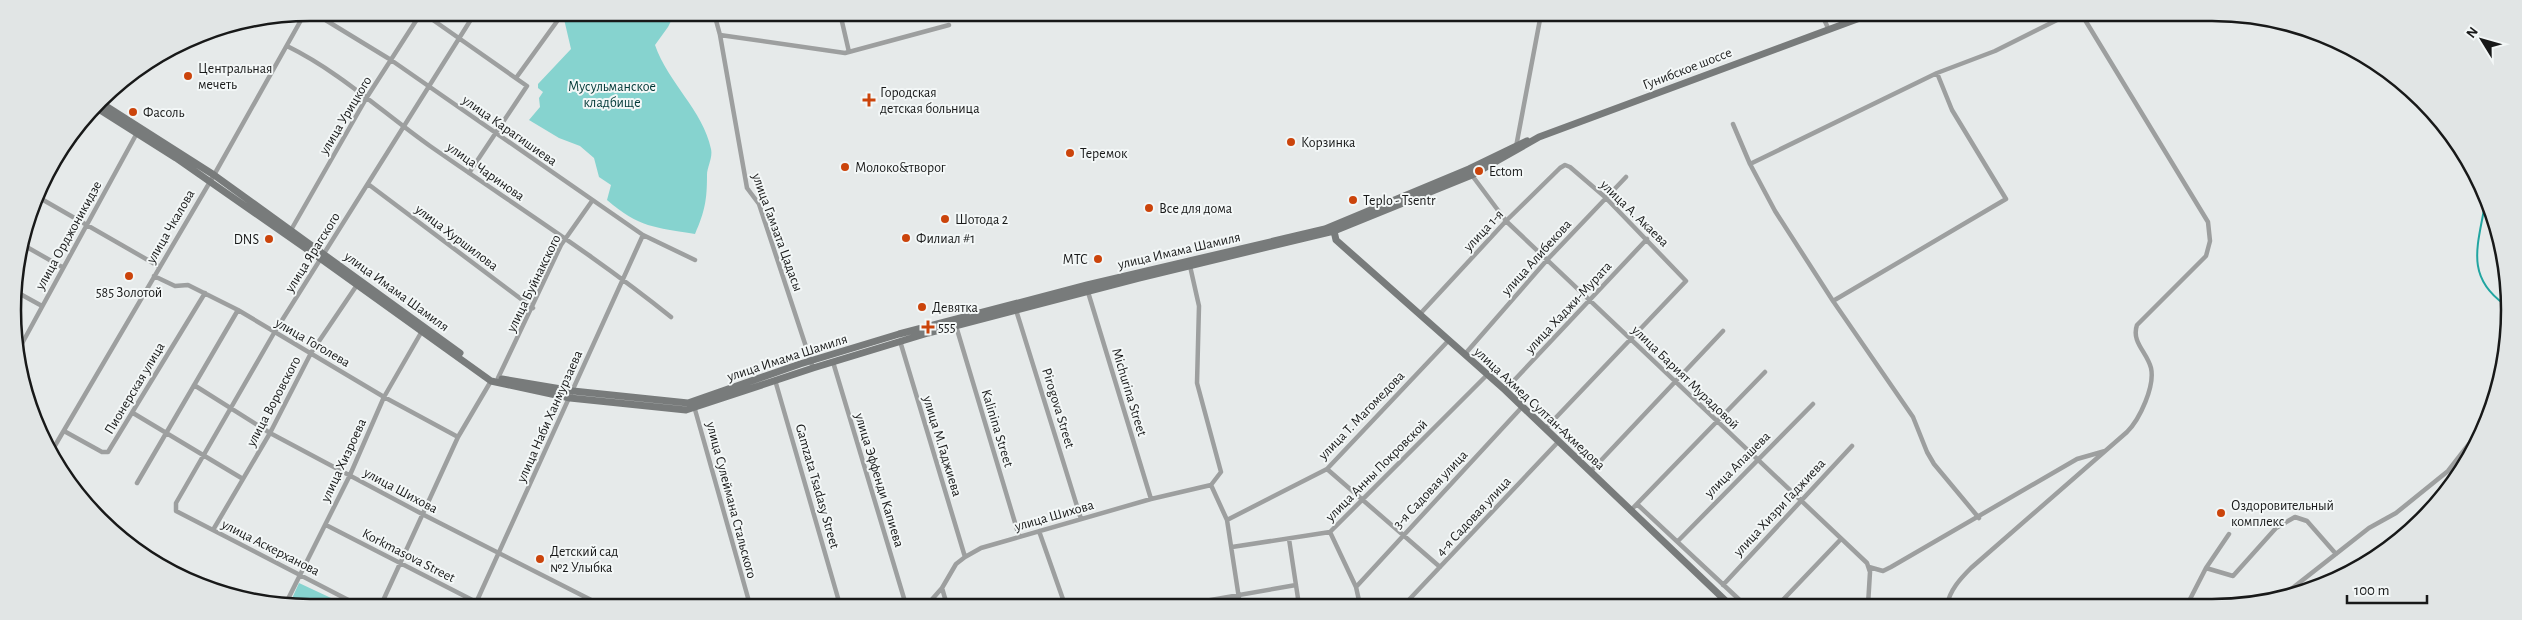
<svg xmlns="http://www.w3.org/2000/svg" width="2522" height="620" viewBox="0 0 2522 620" font-family="'Alegreya Sans',sans-serif">
  <style>
    .green { fill: #86d3cf }
    .lines { fill: none; stroke-linecap: round; stroke-linejoin: round }
    .stream { stroke: #21a5a1; stroke-width: 2 }
    .street { stroke: #9d9f9f; stroke-width: 4.5 }
    .secondary { stroke: #787b7b; stroke-width: 7 }
    .poi-dot { fill: #cb440b; stroke: #f3f7f7; stroke-width: 2 }
    .labels { text-anchor: middle; stroke-width: 4; stroke-linejoin: round; paint-order: stroke }
    .poi-label { font-size: 14px; fill: #181919; stroke: #f3f7f7; text-anchor: start }
    .street-label { font-size: 14px; fill: #181919; stroke: #f3f7f7 }
    .park-label { font-size: 14px; fill: #003836; stroke: #f3f7f7 }
    .rim { fill: none; stroke: #181919; stroke-width: 2.5 }
  </style>
  <rect width="100%" height="100%" fill="#e6eaea"/>
  <path class="green" d="M 569,13 L 675,13 L 668,27 L 655,45 C 668,83 703,110 711,149 C 713,158 707,167 707,175 C 707,200 705,211 695,234 C 654,227 640,228 607,200 L 611,185 L 599,177 L 594,158 L 580,146 L 559,138 L 529,120 L 540,107 L 539,98 L 543,92 L 538,88 L 538,84 L 571,49 L 564,19 Z
    M 299,583 L 346,605 L 289,605 Z"/>
  <g class="lines">
    <path class="stream" d="M 2485,204 C 2478,245 2465,276 2504,304"/>
    <path class="street" d="M 314,13 L 391,60 L 643,235 L 695,260
      M 423,13 L 527,86 L 469,173
      M 714,13 L 720,35 L 747,188 L 759,204 L 813,368
      M 840,13 L 849,52
      M 1822,15 L 1828,28
      M 720,35 L 845,53 L 949,25
      M 287,46 C 340,72 382,112 430,146 C 510,202 594,255 671,317
      M 516,78 L 563,13
      M 1733,124 L 1750,164 L 1775,211 L 1833,301 L 1913,417 L 1927,452 L 1934,464 L 1979,518
      M 1516,147 L 1541,14
      M 1750,164 L 1937,73 L 1995,51 L 2067,15
      M 1471,174 L 1506,221 L 1867,563 L 1870,572 L 1868,605
      M 368,184 L 533,308
      M 38,197 L 160,267
      M 291,230 L 367,97 L 421,13
      M 25,246 L 62,267
      M 1190,266 L 1199,306 L 1197,383 L 1221,472 L 1211,485
      M 154,276 L 175,286 L 188,285 L 238,310 L 384,397 L 458,437
      M 13,290 L 42,306
      M 1088,292 L 1151,499
      M 1833,301 L 2006,199 L 1952,110 L 1937,73
      M 1016,310 L 1081,519
      M 1420,314 L 1506,221 L 1560,168 L 1565,165 L 1570,167 L 1605,197 L 1686,281 L 1545,429
      M 956,326 L 1019,536
      M 900,341 L 965,557
      M 19,349 L 137,133
      M 1465,354 L 1547,260 L 1626,177
      M 833,362 L 906,605
      M 498,378 L 561,245 L 592,201
      M 775,380 L 840,605
      M 194,385 L 270,433 L 424,515 L 601,605
      M 1505,390 L 1647,239
      M 694,406 L 750,605
      M 133,413 L 243,479
      M 64,431 L 102,452 L 108,452 L 205,293
      M 53,449 L 214,175 L 305,13
      M 1327,469 L 1440,567
      M 1590,472 L 1723,331
      M 137,483 L 238,310
      M 1211,485 L 1227,520 L 1240,605
      M 1638,505 L 1745,605
      M 1630,511 L 1765,372
      M 1227,520 L 1327,469 L 1449,340
      M 326,525 L 482,605
      M 213,530 L 270,433 L 311,353 L 357,285
      M 1039,531 L 1065,605
      M 1330,532 L 1356,587 L 1360,605
      M 1289,539 L 1299,605
      M 1678,541 L 1813,404
      M 1232,547 L 1330,532 L 1487,375
      M 1869,567 L 1883,571 L 1891,567 L 2077,459 L 2105,451
      M 2206,568 L 2233,576 L 2276,528 L 2295,517 L 2307,521 L 2336,554
      M 1723,585 L 1852,446
      M 1356,587 L 1522,407
      M 942,588 L 947,605
      M 2285,594 L 2369,528 L 2396,513 L 2448,471 L 2476,435
      M 285,605 L 350,475 L 384,397 L 422,331
      M 358,605 L 176,511 L 176,503 L 274,333 L 475,13
      M 381,605 L 458,437 L 491,381
      M 475,605 L 643,235
      M 927,605 L 942,588 L 956,564 L 965,557 L 981,548 L 1151,499 L 1211,485
      M 1182,605 L 1296,585
      M 1404,605 L 1559,441
      M 1778,605 L 1841,539
      M 1947,605 C 1950,590 1960,579 1971,568 L 2127,432 C 2140,419 2155,386 2151,368 C 2147,352 2131,342 2137,325 L 2206,256 L 2210,241 L 2208,222 L 2082,15
      M 2187,605 L 2206,568 L 2229,534"/>
    <path class="secondary" d="M 101,103 L 214,175 L 460,353
      M 97,108 L 176,158 L 321,259 L 491,381 L 570,398 L 686,410 L 813,368 L 928,333 L 1139,278 L 1334,231 L 1472,175 L 1539,137 L 1868,15
      M 1334,231 L 1336,240 L 1505,390 L 1730,605
      M 502,379 L 573,391 L 688,403 L 800,364 L 899,334 L 1087,285 L 1325,229 L 1469,169 L 1527,141"/>
  </g>
  <g class="poi-dot">
    <circle cx="188" cy="76" r="5"/>
    <path d="M866.5 92.5h5v5h5v5h-5v5h-5v-5h-5v-5h5z"/>
    <circle cx="133" cy="112" r="5"/>
    <circle cx="1291" cy="142" r="5"/>
    <circle cx="1070" cy="153" r="5"/>
    <circle cx="845" cy="167" r="5"/>
    <circle cx="1479" cy="171" r="5"/>
    <circle cx="1353" cy="200" r="5"/>
    <circle cx="1149" cy="208" r="5"/>
    <circle cx="945" cy="219" r="5"/>
    <circle cx="906" cy="238" r="5"/>
    <circle cx="269" cy="239" r="5"/>
    <circle cx="1098" cy="259" r="5"/>
    <circle cx="129" cy="276" r="5"/>
    <circle cx="922" cy="307" r="5"/>
    <path d="M925.5 319.5h5v5h5v5h-5v5h-5v-5h-5v-5h5z"/>
    <circle cx="2221" cy="513" r="5"/>
    <circle cx="540" cy="559" r="5"/>
  </g>
  <g class="labels">
    <g class="poi-label">
      <text x="198" y="73">Центральная<tspan x="198" dy="16">мечеть</tspan></text>
      <text x="880" y="97">Городская<tspan x="880" dy="16">детская больница</tspan></text>
      <text x="143" y="117">Фасоль</text>
      <text x="1301" y="147">Корзинка</text>
      <text x="1080" y="158">Теремок</text>
      <text x="855" y="172">Молоко&amp;творог</text>
      <text x="1489" y="176">Ectom</text>
      <text x="1363" y="205">Teplo - Tsentr</text>
      <text x="1159" y="213">Все для дома</text>
      <text x="955" y="224">Шотода 2</text>
      <text x="916" y="243">Филиал #1</text>
      <text x="259" y="244" text-anchor="end">DNS</text>
      <text x="1088" y="264" text-anchor="end">МТС</text>
      <text x="129" y="297" text-anchor="middle">585 Золотой</text>
      <text x="932" y="312">Девятка</text>
      <text x="938" y="332">555</text>
      <text x="2231" y="510">Оздоровительный<tspan x="2231" dy="16">комплекс</tspan></text>
      <text x="550" y="556">Детский сад<tspan x="550" dy="16">№2 Улыбка</tspan></text>
    </g>
    <g class="street-label">
      <text transform="translate(1687 68) rotate(-21)" y="5">Гунибское шоссе</text>
      <text transform="translate(345 115) rotate(-59)" y="5">улица Урицкого</text>
      <text transform="translate(510 130) rotate(35)" y="5">улица Карагишиева</text>
      <text transform="translate(486 171) rotate(35)" y="5">улица Чаринова</text>
      <text transform="translate(1635 213) rotate(44)" y="5">улица А. Акаева</text>
      <text transform="translate(170 226) rotate(-60)" y="5">улица Чкалова</text>
      <text transform="translate(1483 230) rotate(-47)" y="5">улица 1-я</text>
      <text transform="translate(778 232) rotate(70)" y="5">улица Гамзата Цадасы</text>
      <text transform="translate(68 235) rotate(-61)" y="5">улица Орджоникидзе</text>
      <text transform="translate(457 237) rotate(37)" y="5">улица Хуршилова</text>
      <text transform="translate(1179 250) rotate(-13)" y="5">улица Имама Шамиля</text>
      <text transform="translate(312 252) rotate(-58)" y="5">улица Ярагского</text>
      <text transform="translate(1536 257) rotate(-48)" y="5">улица Алибекова</text>
      <text transform="translate(533 283) rotate(-64)" y="5">улица Буйнакского</text>
      <text transform="translate(397 291) rotate(36)" y="5">улица Имама Шамиля</text>
      <text transform="translate(1568 307) rotate(-47)" y="5">улица Хаджи-Мурата</text>
      <text transform="translate(313 342) rotate(30)" y="5">улица Гоголева</text>
      <text transform="translate(787 357) rotate(-18)" y="5">улица Имама Шамиля</text>
      <text transform="translate(1686 377) rotate(44)" y="5">улица Барият Мурадовой</text>
      <text transform="translate(134 388) rotate(-59)" y="5">Пионерская улица</text>
      <text transform="translate(1130 392) rotate(73)" y="5">Michurina Street</text>
      <text transform="translate(273 401) rotate(-62)" y="5">улица Воровского</text>
      <text transform="translate(1059 408) rotate(73)" y="5">Pirogova Street</text>
      <text transform="translate(1540 408) rotate(43)" y="5">улица Ахмед Султан-Ахмедова</text>
      <text transform="translate(1361 415) rotate(-46)" y="5">улица Т. Магомедова</text>
      <text transform="translate(549 416) rotate(-66)" y="5">улица Наби Ханмурзаева</text>
      <text transform="translate(998 428) rotate(73)" y="5">Kalinina Street</text>
      <text transform="translate(943 446) rotate(73)" y="5">улица М.Гаджиева</text>
      <text transform="translate(343 460) rotate(-65)" y="5">улица Хизроева</text>
      <text transform="translate(1737 464) rotate(-45)" y="5">улица Апашева</text>
      <text transform="translate(1376 470) rotate(-45)" y="5">улица Анны Покровской</text>
      <text transform="translate(880 480) rotate(73)" y="5">улица Эффенди Капиева</text>
      <text transform="translate(818 486) rotate(74)" y="5">Gamzata Tsadasy Street</text>
      <text transform="translate(1430 489) rotate(-47)" y="5">3-я Садовая улица</text>
      <text transform="translate(401 490) rotate(28)" y="5">улица Шихова</text>
      <text transform="translate(732 500) rotate(75)" y="5">улица Сулеймана Стальского</text>
      <text transform="translate(1779 507) rotate(-47)" y="5">улица Хизри Гаджиева</text>
      <text transform="translate(1054 515) rotate(-16)" y="5">улица Шихова</text>
      <text transform="translate(1473 516) rotate(-47)" y="5">4-я Садовая улица</text>
      <text transform="translate(271 547) rotate(27)" y="5">улица Аскерханова</text>
      <text transform="translate(409 555) rotate(27)" y="5">Korkmasova Street</text>
    </g>
    <g class="park-label">
      <text x="612" y="91">Мусульманское<tspan x="612" dy="16">кладбище</tspan></text>
    </g>
  </g>
  <path d="M0 0H2522V620H0ZM310 21H2212A289 289 0 0 1 2501 310V310A289 289 0 0 1 2212 599H310A289 289 0 0 1 21 310V310A289 289 0 0 1 310 21Z" fill="#e1e5e5" fill-rule="evenodd"/>
  <path class="rim" d="M310 21H2212A289 289 0 0 1 2501 310V310A289 289 0 0 1 2212 599H310A289 289 0 0 1 21 310V310A289 289 0 0 1 310 21Z"/>
  <g transform="translate(2482 40) rotate(307)" stroke="#f3f7f7" stroke-width="4" paint-order="stroke">
  <path d="M0-4L9 19L0 12L-9 19Z" fill="#181919"/>
  <text y="-8" font-size="14" font-weight="bold" text-anchor="middle" fill="#181919">N</text>
  </g>
  <path d="M2347 595v8h80v-8" fill="none" stroke="#181919" stroke-width="2.5"/>
  <text x="2354" y="595" font-size="15" fill="#181919" stroke="#f3f7f7" stroke-width="4" paint-order="stroke">100 m</text>
</svg>
